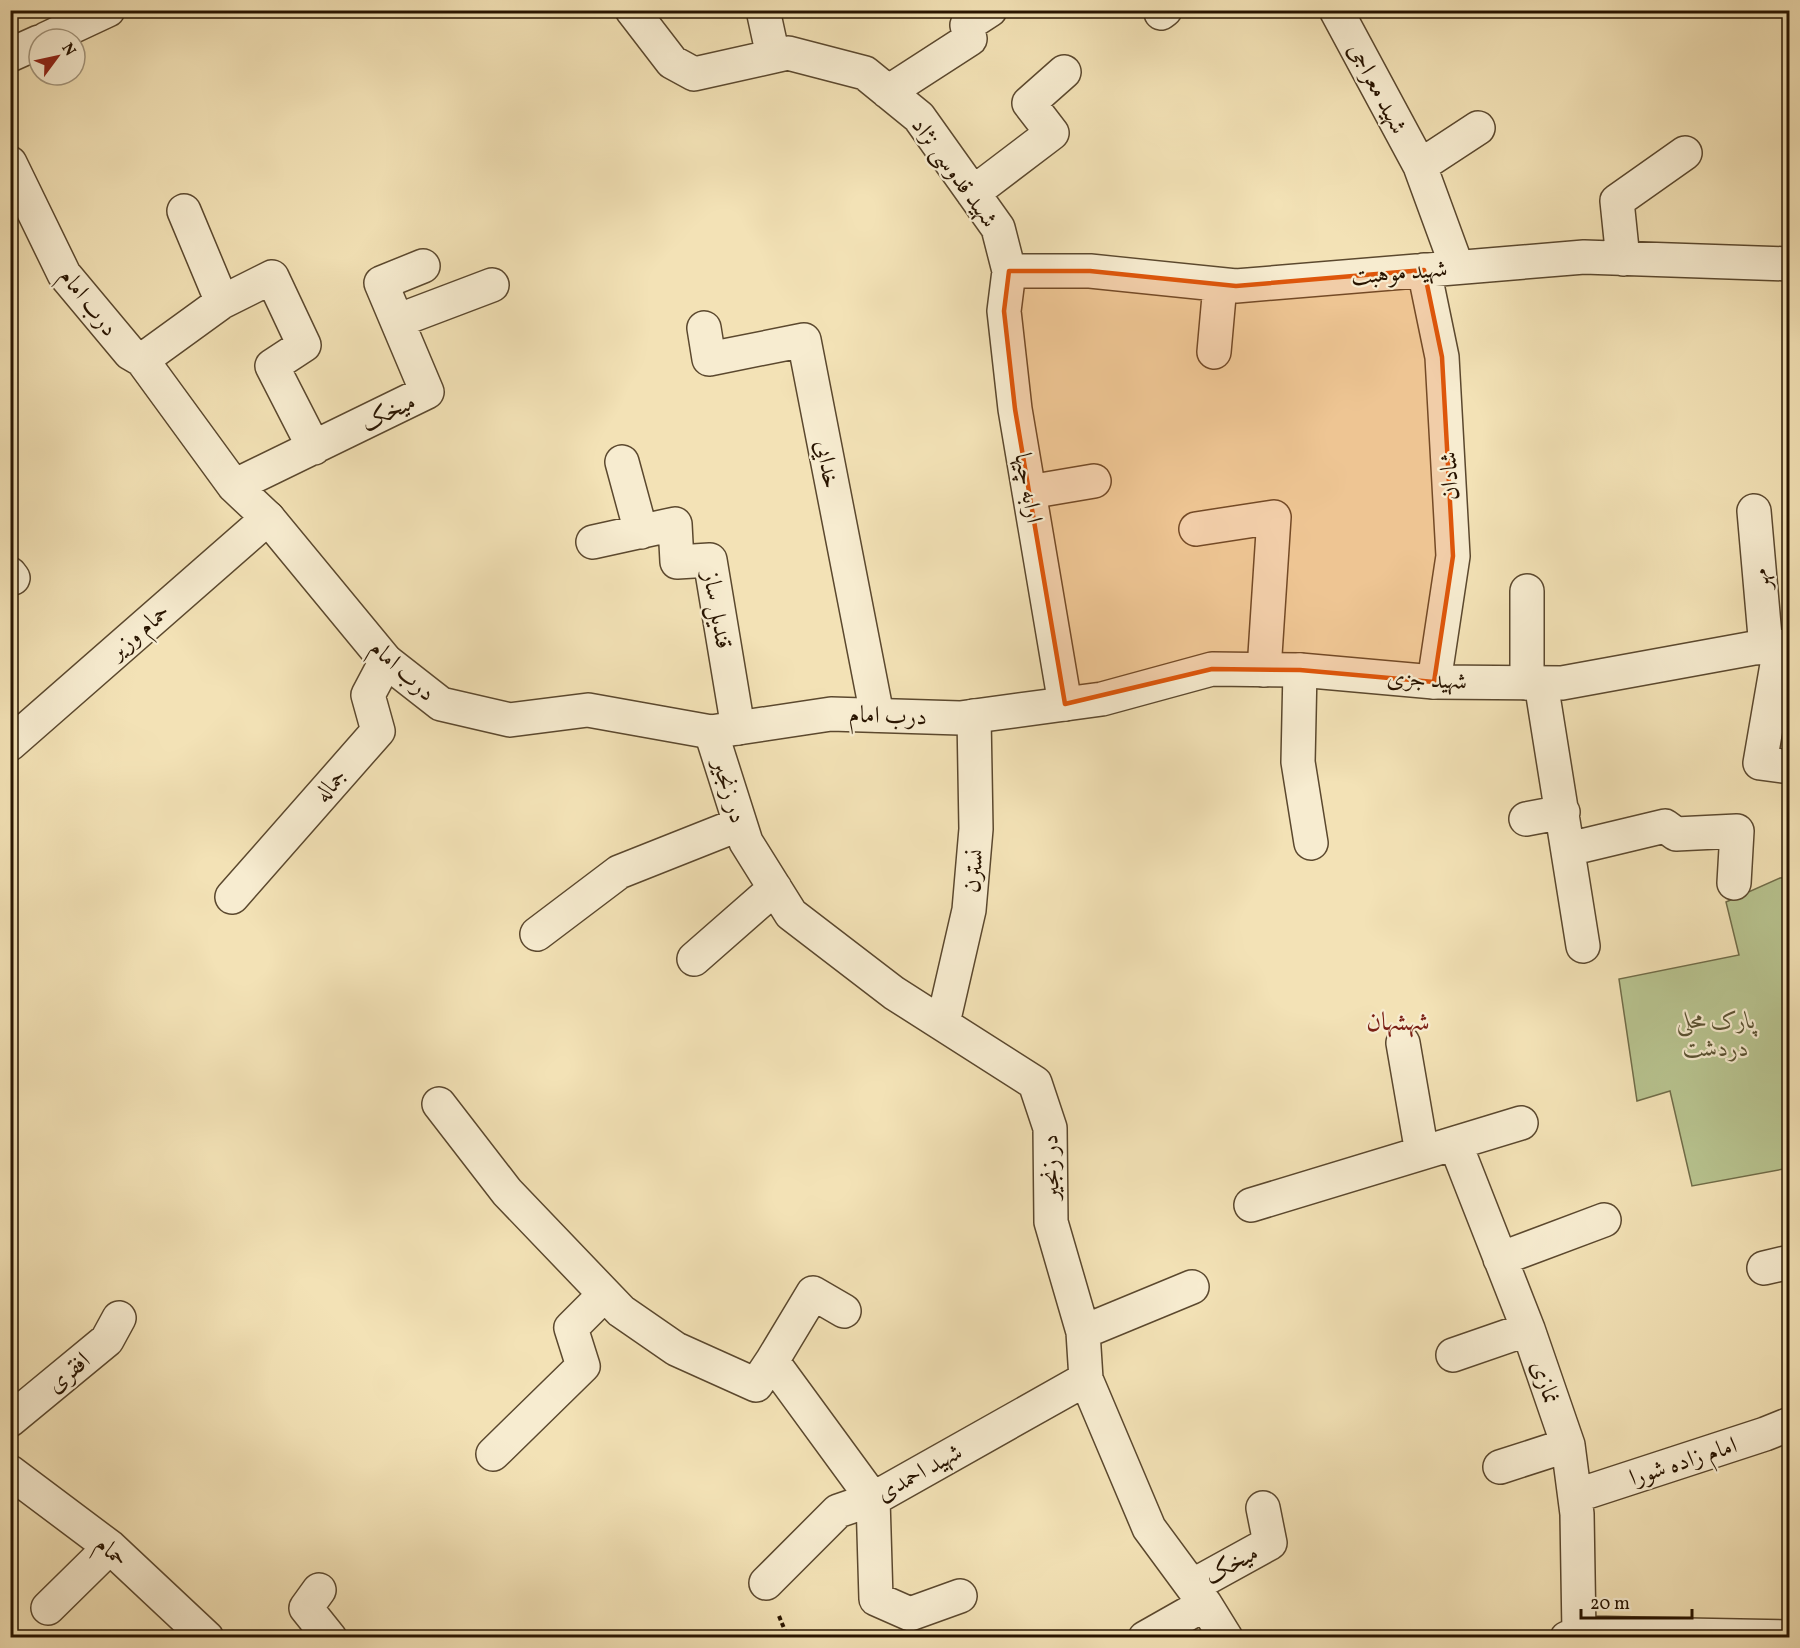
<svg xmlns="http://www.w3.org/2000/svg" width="1800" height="1648" viewBox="0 0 1800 1648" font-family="Vollkorn,Amiri,serif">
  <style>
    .green { fill: #b8c490; stroke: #706c48; stroke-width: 1.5 }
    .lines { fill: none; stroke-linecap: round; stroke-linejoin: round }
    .minor-casing { stroke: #5b482e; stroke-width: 36 }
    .tertiary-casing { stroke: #5b482e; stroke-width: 36 }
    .path { stroke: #281400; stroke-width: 4; stroke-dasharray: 4.5 3; stroke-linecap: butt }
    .minor { stroke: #f7ecd0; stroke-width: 33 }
    .tertiary { stroke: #f7ecd0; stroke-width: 33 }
    .marked { fill: #de560b; fill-opacity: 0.2; stroke: #de560b; stroke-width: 4.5; stroke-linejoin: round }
    .labels { text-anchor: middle; stroke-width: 4.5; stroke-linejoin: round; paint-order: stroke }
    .street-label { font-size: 24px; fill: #281400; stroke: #f7ecd0 }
    .park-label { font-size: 24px; font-style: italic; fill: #5a5232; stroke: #f7ecd0 }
    .neighbourhood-label { font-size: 26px; fill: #7a1f14; stroke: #f7ecd0 }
  </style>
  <rect width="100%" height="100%" fill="#f3e2b6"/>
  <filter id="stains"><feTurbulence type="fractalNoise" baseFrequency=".00333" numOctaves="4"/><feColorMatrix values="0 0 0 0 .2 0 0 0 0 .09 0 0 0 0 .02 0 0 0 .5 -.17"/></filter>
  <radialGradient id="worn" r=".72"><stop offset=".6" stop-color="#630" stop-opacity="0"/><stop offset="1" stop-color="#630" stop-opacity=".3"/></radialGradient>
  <path class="green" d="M 1789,877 L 1789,1168 L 1692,1186 L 1670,1091 L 1637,1101 L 1619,979 L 1739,955 L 1726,902 L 1780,878 Z"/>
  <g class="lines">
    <g class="minor-casing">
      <path id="minor" d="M 632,10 L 672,62 L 694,74 L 788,53 L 865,73 L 919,117 L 998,228 L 1009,271 L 1004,311 L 1015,409 L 1065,704
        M 763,10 L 773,56
        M 1336,10 L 1420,166 L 1457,267
        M 1161,13 L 1165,10
        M 46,39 L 108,10
        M 10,55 L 39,42
        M 888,92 L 970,39 L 967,25 L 990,10
        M 10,163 L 64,274 L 130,353 L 142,360 L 234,486 L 268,518 L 10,744
        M 1420,166 L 1478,128
        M 973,193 L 1052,133 L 1029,103 L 1064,72
        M 184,211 L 222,302
        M 1623,259 L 1617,201 L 1685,153
        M 1424,270 L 1442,357 L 1453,556 L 1434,682
        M 1009,271 L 1090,271 L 1236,286 L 1584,257 L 1790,264
        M 397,321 L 492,285
        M 704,328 L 709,359 L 804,340 L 877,715
        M 1214,352 L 1220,285
        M 142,360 L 222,302 L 272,277 L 304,345 L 272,366 L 314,448
        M 622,462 L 641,532
        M 234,486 L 427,392 L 381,283 L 423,266
        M 1029,492 L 1094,481
        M 1754,511 L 1766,648
        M 1196,529 L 1274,517 L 1264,670
        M 593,542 L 675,524 L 677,562 L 710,560 L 738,728
        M 10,574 L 13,578
        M 1527,591 L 1527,683
        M 1780,647 L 1760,763 L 1790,767
        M 1300,670 L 1298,762 L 1311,843
        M 1541,683 L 1583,946
        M 711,732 L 746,842 L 791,914 L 894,993 L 1035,1083 L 1050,1128 L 1051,1222 L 1083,1332 L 1086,1379 L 1149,1528 L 1205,1604 L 1226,1638
        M 1526,819 L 1563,812
        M 1569,849 L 1665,826 L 1676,834 L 1737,831 L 1734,883
        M 232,897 L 378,731 L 368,695 L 386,661
        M 537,934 L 619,872 L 740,824
        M 694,959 L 775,888
        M 943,1023 L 969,910 L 976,829 L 974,716
        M 1403,1043 L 1422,1153
        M 439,1104 L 507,1192 L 621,1311 L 676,1349 L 756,1385 L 772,1361 L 873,1499 L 876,1599 L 910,1614 L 960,1596
        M 1455,1143 L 1528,1329 L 1568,1445 L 1577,1514 L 1579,1633
        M 1251,1205 L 1521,1123
        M 1500,1259 L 1604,1220
        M 1764,1268 L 1790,1262
        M 1083,1332 L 1192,1287
        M 1453,1355 L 1528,1329
        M 772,1361 L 813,1293 L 844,1311
        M 10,1420 L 107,1340 L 119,1318
        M 493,1454 L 583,1366 L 571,1328 L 604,1295
        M 1500,1467 L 1568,1445
        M 10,1472 L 110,1547 L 207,1638
        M 1575,1496 L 1765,1434 L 1790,1424
        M 766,1583 L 838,1511 L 873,1499 L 1086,1379
        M 1192,1586 L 1270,1543 L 1263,1508
        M 319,1590 L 306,1608 L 330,1638
        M 48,1608 L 110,1547
        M 1145,1638 L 1205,1604
        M 1567,1638 L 1579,1633 L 1790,1637"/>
    </g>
    <g class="tertiary-casing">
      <path id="tertiary" d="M 268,518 L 386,661 L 441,704 L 510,720 L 588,710 L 711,732 L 831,714 L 960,718 L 1102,699 L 1212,669 L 1300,670 L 1434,682 L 1562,683 L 1754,648 L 1790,646"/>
    </g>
    <path class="path" d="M 779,1616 L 788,1638"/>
    <use href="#minor" class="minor"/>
    <use href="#tertiary" class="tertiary"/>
  </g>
  <path class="marked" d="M 1424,270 L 1442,357 L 1453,556 L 1434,682 L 1300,670 L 1212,669 L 1065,704 L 1015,409 L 1004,311 L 1009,271 L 1090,271 L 1236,286 Z"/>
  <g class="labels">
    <g class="street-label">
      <text transform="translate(1378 88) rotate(62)" y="8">شهید معراجی</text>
      <text transform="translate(955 172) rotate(54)" y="8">شهید قدوسی نژاد</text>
      <text transform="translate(1399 272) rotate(-5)" y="8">شهید موهبت</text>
      <text transform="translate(89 302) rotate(52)" y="8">درب امام</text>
      <text transform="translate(388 412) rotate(-26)" y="8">میخک</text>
      <text transform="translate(828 464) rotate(79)" y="8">خدایی</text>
      <text transform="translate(1449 476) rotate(-93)" y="8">شادان</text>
      <text transform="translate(1029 488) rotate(80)" y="8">ارابه چیها</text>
      <text transform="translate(1760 579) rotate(-95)" y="8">مهر</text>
      <text transform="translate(718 610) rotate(80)" y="8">قندیل ساز</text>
      <text transform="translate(139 631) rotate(-41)" y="8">حمام وزیر</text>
      <text transform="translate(403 670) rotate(42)" y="8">درب امام</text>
      <text transform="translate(1427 679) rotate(3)" y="8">شهید جزی</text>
      <text transform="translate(888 715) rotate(2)" y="8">درب امام</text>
      <text transform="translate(330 785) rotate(-49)" y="8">جماله</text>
      <text transform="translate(730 791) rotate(73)" y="8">در زنجیر</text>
      <text transform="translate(973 871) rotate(-85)" y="8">نسترن</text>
      <text transform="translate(1050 1167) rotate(-91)" y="8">در زنجیر</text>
      <text transform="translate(68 1372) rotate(-40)" y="8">افقری</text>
      <text transform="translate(1546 1382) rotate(71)" y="8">نمازی</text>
      <text transform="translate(1683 1461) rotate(-18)" y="8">امام زاده شورا</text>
      <text transform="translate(919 1472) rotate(-29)" y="8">شهید احمدی</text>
      <text transform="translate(112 1551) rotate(40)" y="8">حمام</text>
      <text transform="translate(1231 1564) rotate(-29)" y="8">میخک</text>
    </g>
    <g class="park-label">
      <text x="1716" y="1028">پارک محلی<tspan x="1716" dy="28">دردشت</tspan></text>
    </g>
    <g class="neighbourhood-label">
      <text x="1398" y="1030">شهشهان</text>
    </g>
  </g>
  <rect width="1800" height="1648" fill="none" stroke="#f3e2b6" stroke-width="36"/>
  <rect x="12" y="12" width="1776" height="1624" fill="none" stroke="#281400" stroke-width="3"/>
  <rect x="18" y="18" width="1764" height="1612" fill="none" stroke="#281400" stroke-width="1.5"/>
  <g transform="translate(57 57) rotate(57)"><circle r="28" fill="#f7ecd0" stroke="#a4967d" stroke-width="1.5"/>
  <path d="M0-4.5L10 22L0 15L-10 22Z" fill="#8f2418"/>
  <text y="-9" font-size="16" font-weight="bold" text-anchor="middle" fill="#281400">N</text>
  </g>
  <path d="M1581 1609v9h111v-9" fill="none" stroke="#281400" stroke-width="3"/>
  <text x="1590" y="1609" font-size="18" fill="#281400" stroke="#f7ecd0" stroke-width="4.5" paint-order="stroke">20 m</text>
  <rect width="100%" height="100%" filter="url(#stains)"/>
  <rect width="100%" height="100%" fill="url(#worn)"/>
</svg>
